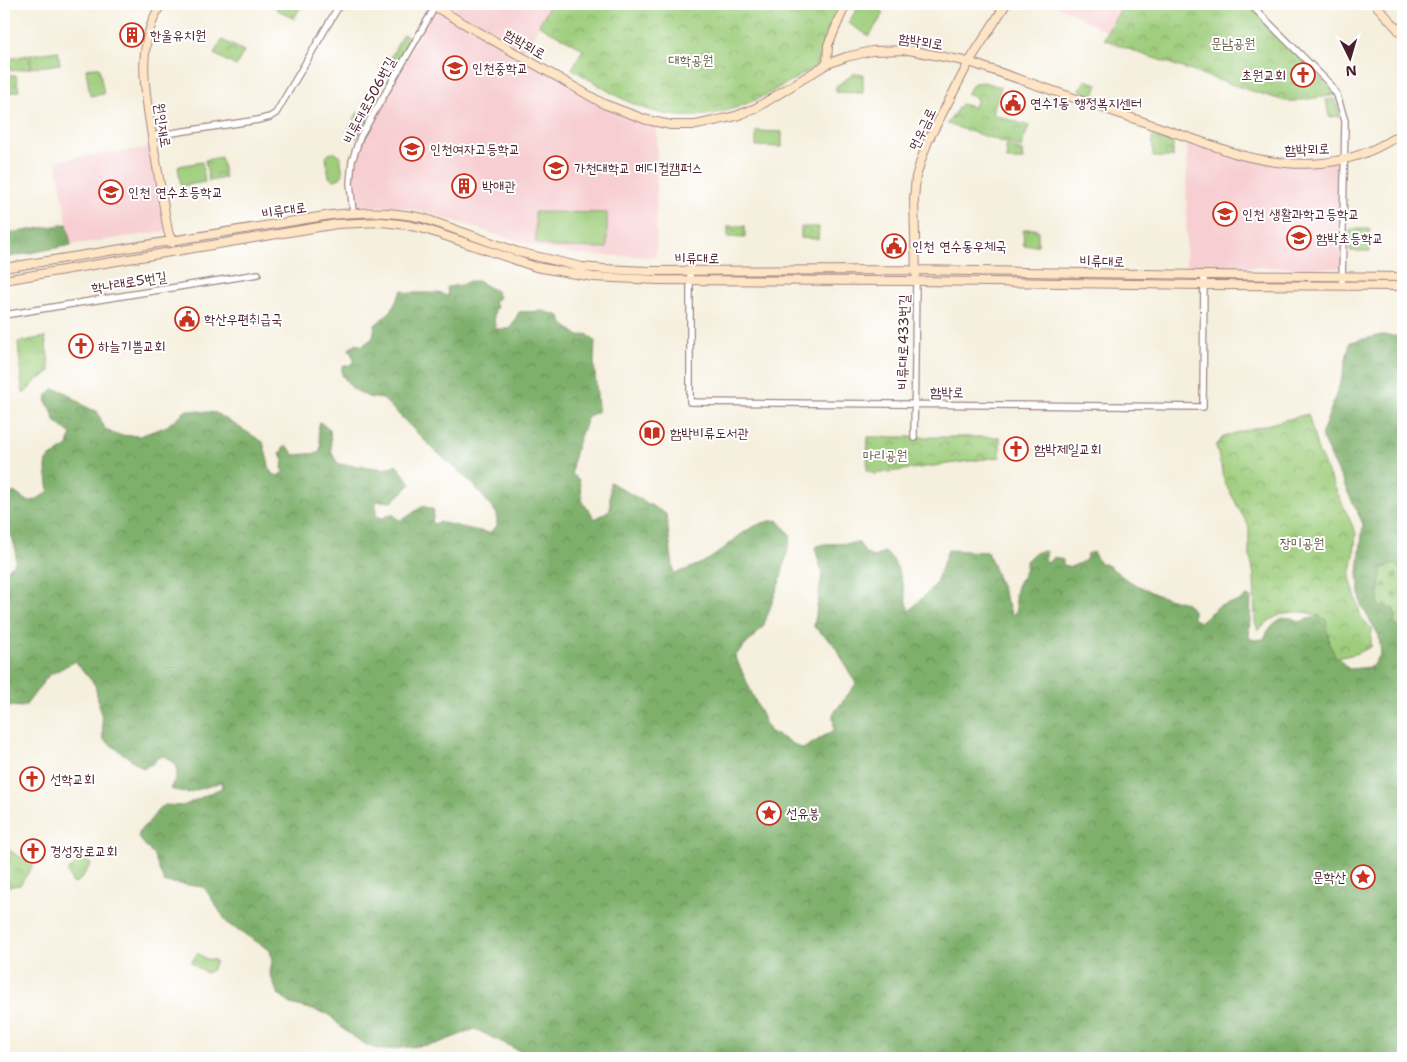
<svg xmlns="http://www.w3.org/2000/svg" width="1407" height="1062" viewBox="0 0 1407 1062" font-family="'Shantell Sans','Poor Story',sans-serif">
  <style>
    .built { fill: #f7cfd2 }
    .grass { fill: #9ecd7c; stroke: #747654 }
    .forest { fill: url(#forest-crowns); stroke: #64684c }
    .cemetery { fill: url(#cemetery-stones); stroke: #747654 }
    .park { fill: url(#park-crowns); stroke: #747654 }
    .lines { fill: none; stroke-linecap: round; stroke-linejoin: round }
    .street-casing { stroke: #a08784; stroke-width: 8 }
    .secondary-casing { stroke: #a08784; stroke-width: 10 }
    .street { stroke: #fff; stroke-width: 5.5 }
    .secondary { stroke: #fee5c5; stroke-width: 8 }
    .labels { text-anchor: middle; stroke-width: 4; stroke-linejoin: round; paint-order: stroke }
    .poi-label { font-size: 14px; fill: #4a1f2b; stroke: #fff; text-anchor: start }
    .street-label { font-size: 14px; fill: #4a1f2b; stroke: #fff }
    .park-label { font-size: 14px; fill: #675c47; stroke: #fff }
  </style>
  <defs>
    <pattern id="forest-crowns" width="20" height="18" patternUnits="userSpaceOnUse" patternTransform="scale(1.25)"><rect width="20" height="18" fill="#7eb06c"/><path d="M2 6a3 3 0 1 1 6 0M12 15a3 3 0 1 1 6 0" fill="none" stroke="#698f59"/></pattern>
    <pattern id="cemetery-stones" width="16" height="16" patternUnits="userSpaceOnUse" patternTransform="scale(1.25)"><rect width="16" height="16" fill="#9ecd7c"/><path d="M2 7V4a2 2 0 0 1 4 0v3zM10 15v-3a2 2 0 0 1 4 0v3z" fill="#83a666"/></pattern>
    <pattern id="park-crowns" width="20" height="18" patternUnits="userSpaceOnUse" patternTransform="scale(1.25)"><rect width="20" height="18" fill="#9ecd7c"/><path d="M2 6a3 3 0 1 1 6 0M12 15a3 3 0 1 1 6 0" fill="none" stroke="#83a666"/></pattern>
  </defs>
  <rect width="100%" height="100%" fill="#fff"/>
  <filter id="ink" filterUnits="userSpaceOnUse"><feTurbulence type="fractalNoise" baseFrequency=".02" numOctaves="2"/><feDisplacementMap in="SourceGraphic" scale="10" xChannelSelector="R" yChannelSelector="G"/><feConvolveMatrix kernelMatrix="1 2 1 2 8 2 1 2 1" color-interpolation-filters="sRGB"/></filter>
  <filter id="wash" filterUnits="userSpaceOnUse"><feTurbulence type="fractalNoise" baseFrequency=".0096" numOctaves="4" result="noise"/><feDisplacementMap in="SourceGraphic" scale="20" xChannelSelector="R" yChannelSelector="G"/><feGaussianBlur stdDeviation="1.12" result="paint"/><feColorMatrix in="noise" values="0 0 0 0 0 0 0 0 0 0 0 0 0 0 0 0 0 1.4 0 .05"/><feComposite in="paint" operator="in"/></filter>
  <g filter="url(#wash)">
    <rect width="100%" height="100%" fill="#f5efdd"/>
    <path class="built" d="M 437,4 L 550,4 L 529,45 L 518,54 L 604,104 L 657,122 L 656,257 L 580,255 L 536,247 L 432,214 L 400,207 L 352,205 L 350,183 L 360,137 Z
      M 1055,4 L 1124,4 L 1107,32 Z
      M 1187,137 L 1264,161 L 1343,159 L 1343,268 L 1186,267 Z
      M 154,147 L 168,231 L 71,245 L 56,160 Z"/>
    <path class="grass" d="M 860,4 L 870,4 L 884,13 L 869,36 L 848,23 Z
      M 58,51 L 60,64 L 32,68 L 30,55 Z
      M 28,55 L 31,68 L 11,71 L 9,59 Z
      M 99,67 L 104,94 L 90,96 L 86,69 Z
      M 756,131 L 782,132 L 782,147 L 756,146 Z
      M 334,152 L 340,156 L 343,174 L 340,178 L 334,180 L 329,177 L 326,157 L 329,154 Z
      M 202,162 L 205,182 L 181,186 L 178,166 Z
      M 535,212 L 607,213 L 607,248 L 555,247 L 536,243 Z
      M 1350,229 L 1370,229 L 1370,251 L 1350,251 Z"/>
    <path class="forest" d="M 67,224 L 71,245 L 4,258 L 4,234 Z
      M 469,281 L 477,281 L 496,291 L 499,297 L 494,303 L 497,307 C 492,314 494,322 496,329 L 510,329 L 519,312 L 543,311 L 560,316 L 563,324 L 579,336 L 587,334 L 595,341 L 594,363 L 598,407 L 597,412 L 588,416 C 581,435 572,454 572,474 L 579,480 L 583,504 L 588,508 L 595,519 L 610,510 L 610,482 L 666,514 L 674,574 C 686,569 700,565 711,558 C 735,542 746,523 778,520 L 791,536 L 781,578 L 763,627 L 735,656 L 769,731 L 803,749 L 834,730 L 833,714 L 856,684 L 834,644 L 814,627 L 822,574 L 815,547 L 824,544 L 859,543 L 866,554 L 874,557 L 884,552 C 901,560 904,594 909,611 L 935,585 L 948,550 L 988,552 L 1012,615 L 1017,610 C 1016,604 1014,597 1016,590 C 1018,579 1028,573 1026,561 C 1033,554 1038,549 1047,552 L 1044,561 L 1047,563 L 1055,557 L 1063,560 L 1063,565 L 1071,567 L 1086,560 L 1087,554 L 1093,552 L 1099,562 L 1109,566 L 1127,580 L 1157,595 L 1186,603 L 1193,610 L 1193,618 L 1199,622 L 1219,606 L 1241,601 L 1246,596 L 1251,597 L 1249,638 L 1254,640 L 1264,639 C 1269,625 1284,610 1299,622 L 1319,615 L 1327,620 C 1329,647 1329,650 1349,669 L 1371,667 L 1381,654 L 1379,636 L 1361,605 L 1358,573 L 1363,524 L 1321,436 L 1341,381 L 1350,342 L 1382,335 L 1403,337 L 1403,1058 L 1146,1058 L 1145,1056 L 1114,1054 L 1111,1058 L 902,1058 L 890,1055 L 883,1058 L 534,1058 L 475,1029 L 436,1044 L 382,1050 L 368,1046 L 345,1031 L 328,1014 L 291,1004 L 281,997 L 277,992 L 270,974 L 272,961 L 270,950 L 228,924 L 204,887 L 164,882 L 154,856 L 138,837 L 141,829 L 148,823 L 159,809 L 165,805 L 183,806 L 223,787 L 222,782 L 187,793 L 170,789 L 177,775 L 176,765 L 164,756 L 157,758 L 154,763 L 143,768 L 103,739 L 102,719 L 95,685 L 75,661 L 48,676 L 26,705 L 21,707 L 12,706 L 4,710 L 4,573 L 15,563 L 16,550 L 11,535 L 4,535 L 4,500 L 14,492 C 31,505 32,503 49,491 L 46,469 L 47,459 L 68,446 L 71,434 L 55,421 L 51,409 L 46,402 L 47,395 L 53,389 C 70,389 80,408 97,411 L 105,429 L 116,435 L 140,436 L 167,426 L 187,410 L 216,413 L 263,442 L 271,473 L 278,476 L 284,471 L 282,468 L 283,461 L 280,453 L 285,446 L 289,448 L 294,455 L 319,453 C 324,442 315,435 320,422 L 330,430 C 332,445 328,451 339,464 L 385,469 L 396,464 L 411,484 L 392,502 L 376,501 L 376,516 L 383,518 L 389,515 L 394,515 L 399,520 L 404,519 L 423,506 L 434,510 L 432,523 L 434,524 L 439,522 L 489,533 L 497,526 L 497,514 L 474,485 L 429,445 L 383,399 L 368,397 L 353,389 L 342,375 L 342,367 L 352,364 L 354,359 L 349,349 C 354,345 356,343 362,346 L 373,338 L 375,325 L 391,311 L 402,290 L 407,293 L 436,293 L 442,294 L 448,297 L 447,287 L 461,285 Z"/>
    <path class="cemetery" d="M 1397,564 L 1403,578 L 1403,628 L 1395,626 L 1394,609 L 1378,606 L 1382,567 Z"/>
    <path class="park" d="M 279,4 L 302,4 L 294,19 L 276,9 Z
      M 550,4 L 843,4 C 838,19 831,45 824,58 C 821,65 788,83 780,87 C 739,111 693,126 646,109 C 620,100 596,83 572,69 L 583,49 L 539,25 Z
      M 1124,4 L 1250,4 L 1337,95 L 1295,101 L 1285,101 L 1242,88 L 1139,53 L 1104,39 L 1107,32 Z
      M 403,34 L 413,39 L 400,62 L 391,57 Z
      M 222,40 L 244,51 L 236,66 L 214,54 Z
      M 854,74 L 863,74 L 863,93 L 836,92 L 836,86 Z
      M 4,75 L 16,75 L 19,91 L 4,94 Z
      M 1085,80 L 1098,84 L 1094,96 L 1082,92 L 1080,89 Z
      M 984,82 L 1001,87 L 992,114 L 1029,126 L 1023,141 L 1022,148 L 947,124 L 961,104 L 974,107 L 977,98 L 966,94 L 974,83 Z
      M 1335,99 L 1340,116 L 1329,117 L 1326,100 Z
      M 358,112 L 368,118 L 357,137 L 347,132 Z
      M 1152,135 L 1173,143 L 1173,157 L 1153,157 Z
      M 1006,145 L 1022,151 L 1023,160 L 1007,160 Z
      M 221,157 L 225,178 L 209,181 L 205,160 Z
      M 728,226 L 745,226 L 745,238 L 728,237 Z
      M 801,227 L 819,227 L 818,239 L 801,238 Z
      M 1025,229 L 1037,229 L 1038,230 L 1038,245 L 1024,246 L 1023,231 Z
      M 45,337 L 50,372 L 36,381 L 24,394 L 22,389 L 18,342 Z
      M 1308,414 L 1318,451 L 1356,533 L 1354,555 L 1350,577 L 1361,617 L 1371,628 L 1371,647 L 1355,654 L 1337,658 L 1329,644 L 1326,620 C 1312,610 1289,609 1274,618 C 1268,621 1263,626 1258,630 L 1255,622 L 1254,575 L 1249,552 L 1249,527 L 1225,483 L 1216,446 L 1224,436 Z
      M 868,437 L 1000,437 L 1000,457 L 874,474 L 867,470 Z
      M 4,847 L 33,865 L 20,885 L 4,887 Z
      M 81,857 L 91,864 L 80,880 L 73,884 L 67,871 L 76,864 Z
      M 197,953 L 207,959 L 215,960 L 216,962 L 211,971 L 206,973 L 191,963 Z"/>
  </g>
  <g filter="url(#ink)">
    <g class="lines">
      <g class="street-casing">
        <path id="street" d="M 1250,4 L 1328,82 L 1337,95 L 1345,121 L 1342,285
          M 152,136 L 258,120 L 270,117 L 276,113 L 340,4
          M 353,212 L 350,183 L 352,161 L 360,137 L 435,7
          M 690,271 L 690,402 L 1203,407 L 1204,275
          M 4,315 L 258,274
          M 914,438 L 916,281"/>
      </g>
      <g class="secondary-casing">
        <path id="secondary" d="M 161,4 C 134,49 146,94 153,143 C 158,172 163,202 168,231 L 172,243
          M 430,4 L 604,104 L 647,120 L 671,125 L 696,125 L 736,116 L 756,108 L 827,64 L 846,57 L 872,51 L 909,50 L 969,62 L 1237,154 C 1296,170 1352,169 1403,132
          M 1375,4 L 1403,35
          M 827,64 L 828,45 L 846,4
          M 4,268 L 331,215 C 362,211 392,211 423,218 L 518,252 L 582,267 L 604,269 L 649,271 L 916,270 L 1204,275 L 1403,277
          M 916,274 L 914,199 L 916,177 L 921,160 L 928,141 L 969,62 L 1006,4
          M 4,280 L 337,224 L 382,222 L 407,225 L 425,229 L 536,267 L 593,277 L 658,280 L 916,281 L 1204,285 L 1403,286"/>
      </g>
      <use href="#street" class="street"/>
      <use href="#secondary" class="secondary"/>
    </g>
  </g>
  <defs>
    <g id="building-ring" transform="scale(1.25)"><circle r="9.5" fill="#fff" stroke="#c8321e" stroke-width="1.5"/><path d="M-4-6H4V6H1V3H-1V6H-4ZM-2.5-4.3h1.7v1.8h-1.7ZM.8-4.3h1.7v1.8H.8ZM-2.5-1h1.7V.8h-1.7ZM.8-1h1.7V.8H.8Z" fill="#c8321e"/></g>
    <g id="school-ring" transform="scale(1.25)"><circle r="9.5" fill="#fff" stroke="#c8321e" stroke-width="1.5"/><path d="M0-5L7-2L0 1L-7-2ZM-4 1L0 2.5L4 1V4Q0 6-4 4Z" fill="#c8321e"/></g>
    <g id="church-ring" transform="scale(1.25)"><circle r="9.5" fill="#fff" stroke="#c8321e" stroke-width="1.5"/><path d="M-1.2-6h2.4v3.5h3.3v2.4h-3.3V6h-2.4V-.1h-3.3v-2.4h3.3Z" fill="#c8321e"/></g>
    <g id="civic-ring" transform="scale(1.25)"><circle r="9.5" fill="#fff" stroke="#c8321e" stroke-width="1.5"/><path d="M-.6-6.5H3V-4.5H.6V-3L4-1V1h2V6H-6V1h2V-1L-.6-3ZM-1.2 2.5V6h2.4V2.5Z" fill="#c8321e"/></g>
    <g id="university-ring" transform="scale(1.25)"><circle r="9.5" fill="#fff" stroke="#c8321e" stroke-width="1.5"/><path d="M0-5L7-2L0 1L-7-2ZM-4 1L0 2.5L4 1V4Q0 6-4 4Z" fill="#c8321e"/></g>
    <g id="library-ring" transform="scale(1.25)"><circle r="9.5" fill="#fff" stroke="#c8321e" stroke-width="1.5"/><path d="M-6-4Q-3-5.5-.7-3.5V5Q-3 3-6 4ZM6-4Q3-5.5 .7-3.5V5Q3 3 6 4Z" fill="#c8321e"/></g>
    <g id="sight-ring" transform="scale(1.25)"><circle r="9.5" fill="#fff" stroke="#c8321e" stroke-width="1.5"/><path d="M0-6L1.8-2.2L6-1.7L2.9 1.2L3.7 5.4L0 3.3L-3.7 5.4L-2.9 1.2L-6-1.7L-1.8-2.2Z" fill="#c8321e"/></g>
  </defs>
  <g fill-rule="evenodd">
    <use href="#building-ring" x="132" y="35"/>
    <use href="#school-ring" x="455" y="68"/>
    <use href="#church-ring" x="1303" y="75"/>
    <use href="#civic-ring" x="1013" y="103"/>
    <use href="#school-ring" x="412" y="149"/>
    <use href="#university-ring" x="556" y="168"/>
    <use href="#building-ring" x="464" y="186"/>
    <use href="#school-ring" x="111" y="192"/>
    <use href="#school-ring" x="1225" y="214"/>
    <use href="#school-ring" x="1299" y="238"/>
    <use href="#civic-ring" x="894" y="246"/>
    <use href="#civic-ring" x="187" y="319"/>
    <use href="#church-ring" x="81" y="346"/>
    <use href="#library-ring" x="652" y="433"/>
    <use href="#church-ring" x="1016" y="449"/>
    <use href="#church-ring" x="32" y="779"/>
    <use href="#sight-ring" x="769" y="813"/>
    <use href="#church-ring" x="33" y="851"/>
    <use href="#sight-ring" x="1363" y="877"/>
  </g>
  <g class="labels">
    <g class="poi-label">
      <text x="150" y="40">한울유치원</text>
      <text x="472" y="73">인천중학교</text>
      <text x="1286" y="80" text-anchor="end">초원교회</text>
      <text x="1030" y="108">연수1동 행정복지센터</text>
      <text x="430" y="154">인천여자고등학교</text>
      <text x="574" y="173">가천대학교 메디컬캠퍼스</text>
      <text x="482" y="191">박애관</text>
      <text x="128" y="197">인천 연수초등학교</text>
      <text x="1242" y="219">인천 생활과학고등학교</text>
      <text x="1316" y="243">함박초등학교</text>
      <text x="912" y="251">인천 연수동우체국</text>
      <text x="204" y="324">학산우편취급국</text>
      <text x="98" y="351">하늘기쁨교회</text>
      <text x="670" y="438">함박비류도서관</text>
      <text x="1034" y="454">함박제일교회</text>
      <text x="50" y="784">선학교회</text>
      <text x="786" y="818">선유봉</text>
      <text x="50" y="856">경성장로교회</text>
      <text x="1346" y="882" text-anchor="end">문학산</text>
    </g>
    <g class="street-label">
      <text transform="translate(921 41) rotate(9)" y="5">함박뫼로</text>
      <text transform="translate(525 44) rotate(30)" y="5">함박뫼로</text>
      <text transform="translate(369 100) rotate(-62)" y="5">비류대로506번길</text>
      <text transform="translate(163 125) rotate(81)" y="5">원인재로</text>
      <text transform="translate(922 129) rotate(-65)" y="5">먼우금로</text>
      <text transform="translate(1307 149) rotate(-2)" y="5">함박뫼로</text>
      <text transform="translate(284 210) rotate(-9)" y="5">비류대로</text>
      <text x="697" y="263">비류대로</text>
      <text transform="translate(1102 261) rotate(1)" y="5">비류대로</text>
      <text transform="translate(129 282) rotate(-9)" y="5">학나래로5번길</text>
      <text transform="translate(903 342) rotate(-89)" y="5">비류대로433번길</text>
      <text transform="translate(947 392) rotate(1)" y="5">함박로</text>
    </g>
    <g class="park-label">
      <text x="1233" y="48">문남공원</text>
      <text x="691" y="65">대학공원</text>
      <text x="885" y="460">마리공원</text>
      <text x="1302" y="548">장미공원</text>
    </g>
  </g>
  <rect width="1407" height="1062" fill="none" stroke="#fff" stroke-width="20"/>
  <g transform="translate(1350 58) rotate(175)" stroke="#ffffff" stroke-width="4" paint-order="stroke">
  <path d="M0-4L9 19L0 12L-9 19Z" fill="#4a1f2b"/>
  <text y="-8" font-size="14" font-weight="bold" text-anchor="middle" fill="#4a1f2b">N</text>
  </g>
</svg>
